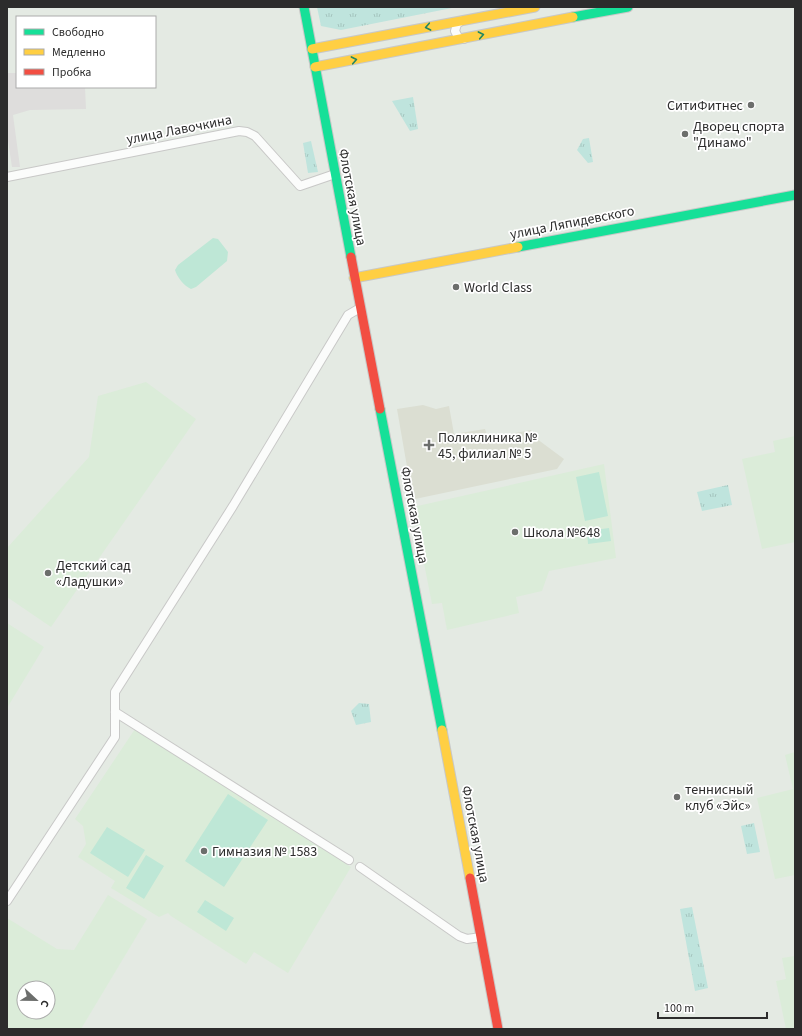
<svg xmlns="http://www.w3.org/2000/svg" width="802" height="1036" viewBox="0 0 802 1036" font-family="'Source Sans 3',sans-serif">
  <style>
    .industrial { fill: #dedddc }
    .education { fill: #dbecd9; fill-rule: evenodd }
    .medical { fill: #dbded2 }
    .park { fill: url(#park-tufts) }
    .pitch { fill: #bee7d6 }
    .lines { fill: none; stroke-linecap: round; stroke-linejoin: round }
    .street-casing { stroke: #c8c8c7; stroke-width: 10 }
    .fast-casing { stroke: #c8c8c7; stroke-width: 11 }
    .slow-casing { stroke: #c8c8c7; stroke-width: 11 }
    .jam-casing { stroke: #c8c8c7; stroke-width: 11 }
    .street { stroke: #fbfcfb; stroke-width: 8 }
    .fast { stroke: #16e098; stroke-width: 9 }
    .slow { stroke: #ffcf43; stroke-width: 9 }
    .jam { stroke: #f24e42; stroke-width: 9 }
    .oneway { stroke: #218662 }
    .poi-dot { fill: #6c6e6c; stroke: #fff; stroke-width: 1.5 }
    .labels { text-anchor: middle; stroke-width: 3.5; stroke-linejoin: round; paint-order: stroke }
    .poi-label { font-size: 14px; fill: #2c2c2c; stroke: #fff; text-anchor: start }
    .street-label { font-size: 14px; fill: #2c2c2c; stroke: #fff }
  </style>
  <defs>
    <pattern id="park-tufts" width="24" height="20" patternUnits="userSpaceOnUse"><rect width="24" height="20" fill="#bfe4dd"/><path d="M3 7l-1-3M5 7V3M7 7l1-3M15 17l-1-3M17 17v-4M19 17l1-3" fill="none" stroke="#a4c4be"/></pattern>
  </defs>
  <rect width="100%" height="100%" fill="#e4eae3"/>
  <path class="industrial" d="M 7,73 L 17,73 L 17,87 L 85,87 L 86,109 L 30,110 L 13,115 L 20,167 L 12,167 L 7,134 Z"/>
  <path class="education" d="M 146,382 L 196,419 L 51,627 L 7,597 L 7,548 L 89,457 L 98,396 Z
    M 795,436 L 795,542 L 762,549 L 742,459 L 775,452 L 773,441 Z
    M 604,464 L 616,558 L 549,571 L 542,591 L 516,597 L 519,613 L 447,630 L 442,603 L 432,604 L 413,507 Z
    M 7,623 L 44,647 L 7,708 Z
    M 135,729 L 351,867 L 288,973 L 254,952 L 246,964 L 171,916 L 168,913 L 159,917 L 111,888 L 115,881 L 78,857 L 86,844 L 83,826 L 75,819 Z
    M 795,752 L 795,875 L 775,879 L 757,798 L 793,789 L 785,755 Z
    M 108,895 L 147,919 L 81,1029 L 7,1029 L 7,918 L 57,949 L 74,950 ZM 24,988 L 48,988 L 48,1012 L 24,1012 Z
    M 795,956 L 795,1029 L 786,1029 L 776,981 L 786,979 L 782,958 Z"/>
  <path class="medical" d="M 423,405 L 436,409 L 449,406 L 454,434 L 485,429 L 488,438 L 531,430 L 533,436 L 564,459 L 557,469 L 415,499 L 413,486 L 410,484 L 397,409 Z"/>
  <path class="park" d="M 317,7 L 457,7 L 341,30 L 321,26 Z
    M 413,97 L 418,129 L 410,131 L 392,101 Z
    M 589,138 L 593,162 L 588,163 L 577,150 L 583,139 Z
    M 311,141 L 318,172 L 308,173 L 303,143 Z
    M 728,485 L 732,505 L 702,511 L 697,492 Z
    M 359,703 L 369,704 L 371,722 L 356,725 L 351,711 Z
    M 754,823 L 760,852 L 747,854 L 741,826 Z
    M 692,907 L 708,988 L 695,991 L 680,909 Z"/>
  <path class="pitch" d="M 213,238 L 218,239 L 228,252 L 227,261 L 196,287 L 191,289 C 184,286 177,277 175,270 L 178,265 Z
    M 599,472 L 608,516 L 585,521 L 576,477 Z
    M 609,528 L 611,541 L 588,544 L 587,531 Z
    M 228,794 L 268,820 L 224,887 L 185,861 Z
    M 107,827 L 145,850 L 128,877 L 90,853 Z
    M 146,855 L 164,866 L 144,899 L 126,888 Z
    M 205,900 L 234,918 L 226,931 L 197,912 Z"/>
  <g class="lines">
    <g class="street-casing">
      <path id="street" d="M 461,21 L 457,24 L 455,31 L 458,37 L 464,39
        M 7,177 L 239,131 L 247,132 L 255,136 L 300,186 L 335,174
        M 115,712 L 349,860
        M 360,867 L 459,936 L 467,939 L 481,937
        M 7,901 L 115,737 L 115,692 L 233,506 L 348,315 L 360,308"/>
    </g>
    <g class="fast-casing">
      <path id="fast" d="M 304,7 L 351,257
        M 573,17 L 628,7
        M 518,247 L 795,195
        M 380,409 L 442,730"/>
    </g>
    <g class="slow-casing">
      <path id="slow" d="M 312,49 L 535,7
        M 315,67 L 573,17
        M 354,278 L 518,247
        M 442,730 L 470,878"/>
    </g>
    <g class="jam-casing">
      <path id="jam" d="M 351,257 L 380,409
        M 470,878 L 498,1029"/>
    </g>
    <use href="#street" class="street"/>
    <use href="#fast" class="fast"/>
    <use href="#slow" class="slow"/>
    <use href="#jam" class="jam"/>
  </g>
  <defs><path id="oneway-chevron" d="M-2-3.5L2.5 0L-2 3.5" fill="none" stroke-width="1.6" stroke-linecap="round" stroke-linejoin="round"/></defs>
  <g class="oneway">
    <use href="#oneway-chevron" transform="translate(428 27) rotate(169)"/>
    <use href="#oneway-chevron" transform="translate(481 35) rotate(-11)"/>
    <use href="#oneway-chevron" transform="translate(354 60) rotate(-11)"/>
  </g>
  <g class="poi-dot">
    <circle cx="751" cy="105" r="4"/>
    <circle cx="685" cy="134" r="4"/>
    <circle cx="456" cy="287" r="4"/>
    <path d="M427 439h4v4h4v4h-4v4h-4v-4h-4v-4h4z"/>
    <circle cx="515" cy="532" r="4"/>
    <circle cx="48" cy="573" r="4"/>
    <circle cx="677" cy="797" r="4"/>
    <circle cx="204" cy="851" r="4"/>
  </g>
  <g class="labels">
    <g class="poi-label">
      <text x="743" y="110" text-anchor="end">СитиФитнес</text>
      <text x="693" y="131">Дворец спорта<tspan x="693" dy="16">"Динамо"</tspan></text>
      <text x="464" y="292">World Class</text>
      <text x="438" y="442">Поликлиника №<tspan x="438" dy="16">45, филиал № 5</tspan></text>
      <text x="523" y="537">Школа №648</text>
      <text x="56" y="570">Детский сад<tspan x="56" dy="16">«Ладушки»</tspan></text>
      <text x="685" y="794">теннисный<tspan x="685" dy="16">клуб «Эйс»</tspan></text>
      <text x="212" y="856">Гимназия № 1583</text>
    </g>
    <g class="street-label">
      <text transform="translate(179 129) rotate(-11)" y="5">улица Лавочкина</text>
      <text transform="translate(353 197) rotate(79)" y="5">Флотская улица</text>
      <text transform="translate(572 222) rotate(-11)" y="5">улица Ляпидевского</text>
      <text transform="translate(415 515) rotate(79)" y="5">Флотская улица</text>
      <text transform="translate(476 834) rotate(79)" y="5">Флотская улица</text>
    </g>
  </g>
  <rect width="802" height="1036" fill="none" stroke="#2c2c2c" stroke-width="16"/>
  <rect x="16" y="16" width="140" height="72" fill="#ffffff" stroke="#ababab"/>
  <rect x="24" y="29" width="20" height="6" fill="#16e098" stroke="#ababab"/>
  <text x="52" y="36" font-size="12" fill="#2c2c2c">Свободно</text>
  <rect x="24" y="49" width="20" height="6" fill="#ffcf43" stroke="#ababab"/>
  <text x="52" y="56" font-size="12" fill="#2c2c2c">Медленно</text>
  <rect x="24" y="69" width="20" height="6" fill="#f24e42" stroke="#ababab"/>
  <text x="52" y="76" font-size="12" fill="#2c2c2c">Пробка</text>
  <g transform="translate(36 1000) rotate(112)"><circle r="19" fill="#ffffff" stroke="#ababab"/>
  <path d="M0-3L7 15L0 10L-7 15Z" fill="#6c6e6c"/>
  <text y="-6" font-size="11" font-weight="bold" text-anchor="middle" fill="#2c2c2c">С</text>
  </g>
  <path d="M658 1012v6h109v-6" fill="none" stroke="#2c2c2c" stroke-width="2"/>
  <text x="664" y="1012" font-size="12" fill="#2c2c2c" stroke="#ffffff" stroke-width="3" paint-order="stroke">100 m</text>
</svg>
